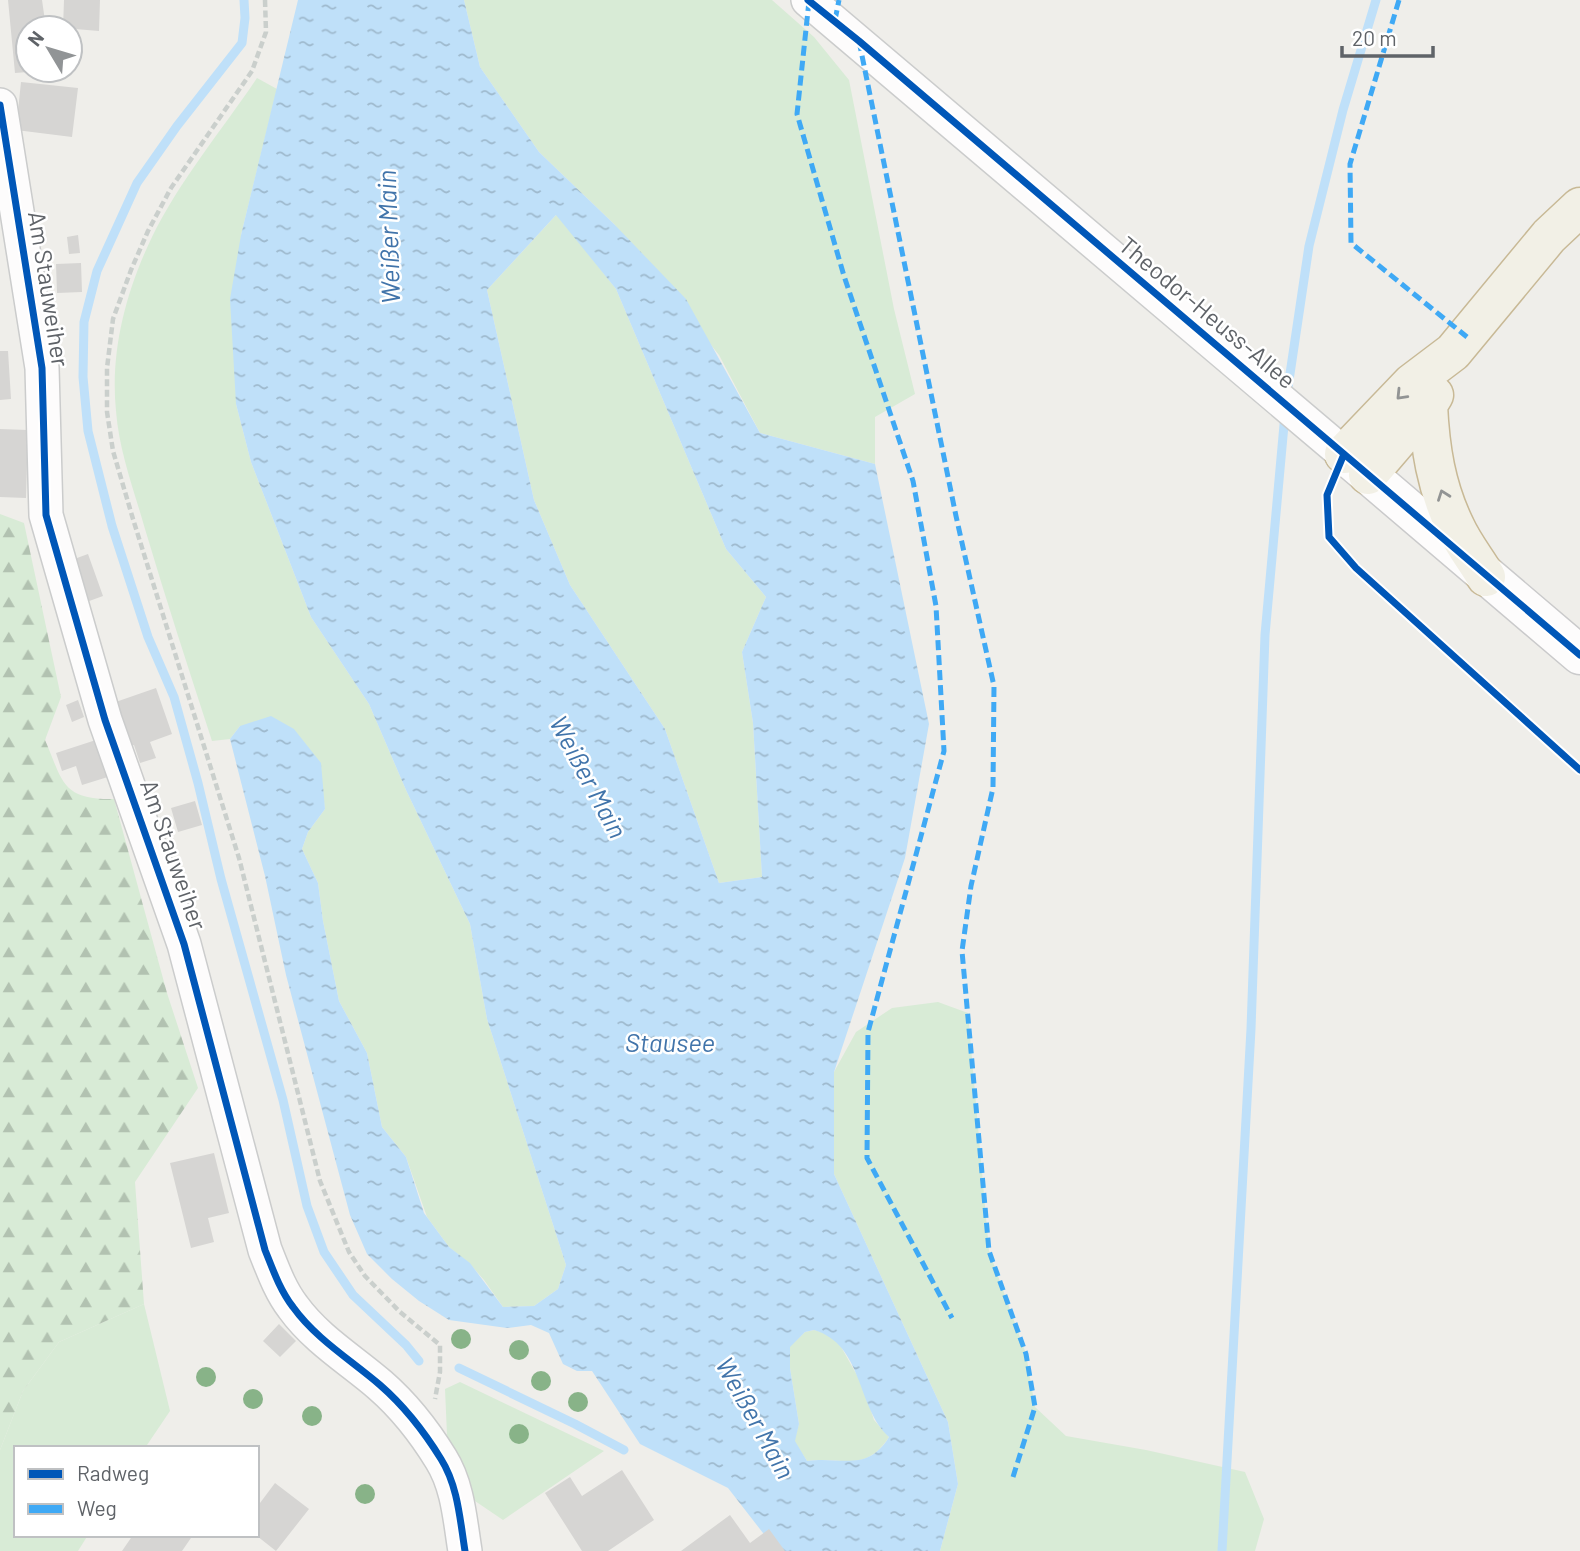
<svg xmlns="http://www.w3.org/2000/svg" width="1580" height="1551" viewBox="0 0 1580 1551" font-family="Barlow,sans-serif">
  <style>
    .grass { fill: #d8ebd6 }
    .forest { fill: url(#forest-firs) }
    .water { fill: url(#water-ripples); fill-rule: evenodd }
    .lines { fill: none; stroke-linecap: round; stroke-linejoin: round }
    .stream { stroke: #bfe0f9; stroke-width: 9 }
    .building { fill: #d6d5d3 }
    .minor-casing { stroke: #cbcccc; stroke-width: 36 }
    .secondary-casing { stroke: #cacacb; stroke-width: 41 }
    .trunk-casing { stroke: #c8b996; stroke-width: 41 }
    .path { stroke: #cacfcc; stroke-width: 4.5; stroke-dasharray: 7 3.5; stroke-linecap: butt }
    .minor { stroke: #fdfcfc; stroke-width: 33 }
    .secondary { stroke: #fdfcfc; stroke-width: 38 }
    .trunk { stroke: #f2f0e6; stroke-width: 38 }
    .quiet { stroke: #3fa9f5; stroke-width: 5; stroke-dasharray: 10 5; stroke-linecap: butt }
    .cycleway-casing { stroke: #fff; stroke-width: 11 }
    .cycleway { stroke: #0057b8; stroke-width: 7 }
    .tree { fill: #88b388 }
    .oneway { stroke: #929494 }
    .labels { text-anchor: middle; stroke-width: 5; stroke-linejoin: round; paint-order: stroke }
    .street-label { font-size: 24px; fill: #5f6368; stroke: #fff }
    .water-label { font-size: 26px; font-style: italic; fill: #4174aa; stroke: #fff }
  </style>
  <defs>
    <pattern id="forest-firs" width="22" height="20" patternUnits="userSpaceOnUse" patternTransform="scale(1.75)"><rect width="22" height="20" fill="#d8ebd6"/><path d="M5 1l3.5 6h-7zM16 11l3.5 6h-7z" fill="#b2c2b1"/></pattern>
    <pattern id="water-ripples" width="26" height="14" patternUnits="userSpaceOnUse" patternTransform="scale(1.75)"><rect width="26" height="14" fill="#bfe0f9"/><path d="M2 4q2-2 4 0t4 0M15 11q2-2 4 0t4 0" fill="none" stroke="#9eb9cd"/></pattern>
  </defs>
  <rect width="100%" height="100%" fill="#efeeea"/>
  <path class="grass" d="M 464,0 L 772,0 L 814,37 L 849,80 L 894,309 L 915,394 L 875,417 L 875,464 L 760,433 L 719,355 L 614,224 L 539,152 L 480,67 Z
    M 257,78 L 277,89 L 241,235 L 236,404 L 251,462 L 311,617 L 369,704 L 406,790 L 470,924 L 487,1019 L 566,1265 L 558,1289 L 534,1306 L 503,1307 L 484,1280 L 470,1264 L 449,1247 L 427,1217 L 406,1157 L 382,1127 L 367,1053 L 339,1001 L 323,921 L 318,883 L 302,849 L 308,832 L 325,809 L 322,787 L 240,726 L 230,739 L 212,741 C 189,670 166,600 145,529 C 134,490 119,451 116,411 C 110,351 126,291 152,237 C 180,180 222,130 257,78 Z
    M 557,214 L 616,289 L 726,549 L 766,597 L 742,652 L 753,723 L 762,877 L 719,883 L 665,729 L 570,585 L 534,500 L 487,290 Z
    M 938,1002 L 968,1013 L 989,1251 L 1026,1354 L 1035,1407 L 1066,1436 L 1146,1450 L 1245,1472 L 1264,1519 L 1255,1551 L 940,1551 L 958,1484 L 948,1422 L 834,1174 L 834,1072 L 856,1032 L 892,1008 Z
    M 144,1304 L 170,1411 L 145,1448 L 16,1448 L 16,1535 L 88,1535 L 78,1551 L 0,1551 L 0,1450 L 23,1391 L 59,1342 Z
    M 814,1330 L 829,1334 L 840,1345 L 863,1386 L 874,1420 L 889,1437 C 865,1474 842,1456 807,1461 L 794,1441 L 799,1424 L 790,1368 L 790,1346 L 805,1332 Z
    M 460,1382 L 604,1451 L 503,1520 L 475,1501 L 447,1435 L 445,1389 Z"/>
  <path class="forest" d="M 0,514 L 24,523 L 61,697 L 45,740 C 63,782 62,800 114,799 L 167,993 L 198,1088 L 135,1182 L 144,1304 L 59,1342 L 23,1391 L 0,1450 Z"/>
  <path class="water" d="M 298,0 L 464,0 L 480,67 L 539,152 L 614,224 L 686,299 L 760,433 L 875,464 L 929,724 L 905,858 L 834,1072 L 834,1174 L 948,1422 L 958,1484 L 940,1551 L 777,1551 L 728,1488 L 640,1444 L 592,1371 L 577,1371 L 563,1364 L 549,1333 L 531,1325 L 507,1328 L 449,1320 L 419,1301 L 392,1279 L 367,1254 L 350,1215 L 286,975 L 265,876 L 230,739 L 240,726 L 271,716 L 294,729 L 321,763 L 325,809 L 308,832 L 302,849 L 318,883 L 323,921 L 339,1001 L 367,1053 L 382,1127 L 406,1157 L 424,1213 L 449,1247 L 470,1263 L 503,1307 L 534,1306 L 558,1289 L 566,1265 L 487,1019 L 470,924 L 406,790 L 369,704 L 311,617 L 251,462 L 236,404 L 230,299 L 241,235 ZM 556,215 L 616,289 L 726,549 L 766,597 L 742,652 L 753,723 L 762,877 L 719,883 L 665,729 L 570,585 L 534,500 L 487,290 ZM 814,1330 C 864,1345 856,1407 889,1437 C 867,1473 841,1456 807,1461 L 795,1441 L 799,1424 L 790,1368 L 790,1347 L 805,1332 Z"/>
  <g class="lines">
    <path class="stream" d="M 244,0 L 245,18 L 242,43 L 177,126 L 137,183 L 97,271 L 84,322 L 83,377 L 88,431 L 112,526 L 148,637 L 174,697 L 198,783 L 221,879 L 283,1100 L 307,1206 L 324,1252 L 353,1295 L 406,1345 L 419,1361
      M 1287,394 L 1309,246 L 1343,110 L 1376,0
      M 459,1368 L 575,1424 L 624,1450
      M 1222,1551 L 1251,1029 L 1265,635 L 1285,414"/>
  </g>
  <path class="building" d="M 8,0 L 42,0 L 46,28 L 28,28 L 28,72 L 15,73 Z
    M 64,0 L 100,0 L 99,31 L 63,28 Z
    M 21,82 L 78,88 L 72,137 L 16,130 Z
    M 78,235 L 80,253 L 69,254 L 67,237 Z
    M 81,263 L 82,292 L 57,293 L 56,264 Z
    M 0,351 L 8,351 L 11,399 L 0,400 Z
    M 0,429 L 28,430 L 26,498 L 0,497 Z
    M 88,554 L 103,596 L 81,604 L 66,562 Z
    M 156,688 L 172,734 L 150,742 L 156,758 L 140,763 L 134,745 L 122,749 L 107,705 Z
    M 78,700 L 84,717 L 72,722 L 66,705 Z
    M 99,739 L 111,776 L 82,785 L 76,766 L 62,771 L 56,753 Z
    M 195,801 L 202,825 L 178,832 L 171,808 Z
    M 214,1153 L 229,1213 L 208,1218 L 214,1242 L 191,1248 L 170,1163 Z
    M 279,1324 L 296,1341 L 280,1357 L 263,1341 Z
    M 622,1470 L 654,1520 L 608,1551 L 582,1551 L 545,1493 L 570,1477 L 582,1496 Z
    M 275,1483 L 309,1509 L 276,1551 L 257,1536 L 257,1507 Z
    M 730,1515 L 750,1543 L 769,1529 L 785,1551 L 681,1551 Z
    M 133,1535 L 193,1535 L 182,1551 L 122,1551 Z"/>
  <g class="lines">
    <g class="minor-casing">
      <path id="minor" d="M 808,0 L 1344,454
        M 0,105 L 42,368 L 46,515 L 105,720 L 184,944 L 265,1250 C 273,1270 280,1290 293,1307 C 316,1339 351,1360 380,1385 C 403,1405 425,1433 441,1459 C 458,1486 460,1520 465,1551"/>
    </g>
    <g class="secondary-casing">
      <path id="secondary" d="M 1344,454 L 1580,655"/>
    </g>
    <g class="trunk-casing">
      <path id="trunk" d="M 1428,405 C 1430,448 1436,487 1455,526 C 1463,544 1476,560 1486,577
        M 1344,454 L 1412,383 L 1453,352 L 1549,236 L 1580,207
        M 1368,475 L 1428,405 L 1434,395"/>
    </g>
    <path class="path" d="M 265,0 L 266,32 L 252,71 L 171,188 L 148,231 L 131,270 L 113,319 L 107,368 L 107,412 L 113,451 L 133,519 L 239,858 L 320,1181 L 349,1252 L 365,1276 L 400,1312 L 440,1345 L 440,1372 L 435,1399"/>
    <use href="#minor" class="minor"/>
    <use href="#secondary" class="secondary"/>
    <use href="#trunk" class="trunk"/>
    <path class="quiet" d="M 1399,0 L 1350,164 L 1351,243 L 1467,337
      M 809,1 L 797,114 L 844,276 L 913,481 L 936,606 L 944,751 L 868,1032 L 867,1158 L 952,1318
      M 835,20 L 839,0
      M 859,41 L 956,516 L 994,686 L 993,788 L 971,886 L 962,951 L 989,1251 L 1026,1354 L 1035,1407 L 1013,1477"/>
    <g class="cycleway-casing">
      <path id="cycleway" d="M 808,0 L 859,41 L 1580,655
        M 0,105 L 42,368 L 46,515 L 105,720 L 184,944 L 265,1250 C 273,1270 280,1290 293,1307 C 316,1339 351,1360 380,1385 C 403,1405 425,1433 441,1459 C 458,1486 460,1520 465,1551
        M 1344,454 L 1327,495 L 1329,537 L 1356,568 L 1580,770"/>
    </g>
    <use href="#cycleway" class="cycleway"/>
  </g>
  <g class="tree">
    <circle cx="461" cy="1339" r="10"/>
    <circle cx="519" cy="1350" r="10"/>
    <circle cx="206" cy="1377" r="10"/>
    <circle cx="541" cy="1381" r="10"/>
    <circle cx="253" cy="1399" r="10"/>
    <circle cx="578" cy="1402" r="10"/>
    <circle cx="312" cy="1416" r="10"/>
    <circle cx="519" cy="1434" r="10"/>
    <circle cx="365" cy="1494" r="10"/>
  </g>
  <defs><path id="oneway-chevron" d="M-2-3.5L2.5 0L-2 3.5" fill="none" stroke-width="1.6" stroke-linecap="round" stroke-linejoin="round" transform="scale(1.75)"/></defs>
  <g class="oneway">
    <use href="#oneway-chevron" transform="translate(1401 395) rotate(134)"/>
    <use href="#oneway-chevron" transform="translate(1443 495) rotate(-110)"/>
  </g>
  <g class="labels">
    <g class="street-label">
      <text transform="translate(48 289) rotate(81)" y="8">Am Stauweiher</text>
      <text transform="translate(1207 313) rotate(40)" y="8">Theodor-Heuss-Allee</text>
      <text transform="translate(173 855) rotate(71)" y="8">Am Stauweiher</text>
    </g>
    <g class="water-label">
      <text transform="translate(389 237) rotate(-92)" y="9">Weißer Main</text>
      <text transform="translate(588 777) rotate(62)" y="9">Weißer Main</text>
      <text x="670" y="1052">Stausee</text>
      <text transform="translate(755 1418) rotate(61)" y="9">Weißer Main</text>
    </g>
  </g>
  <rect x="14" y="1446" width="245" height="91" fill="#ffffff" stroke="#bfc1c3" stroke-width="2"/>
  <rect x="28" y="1469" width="35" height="10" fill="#0057b8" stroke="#bfc1c3" stroke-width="2"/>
  <text x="77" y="1481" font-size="21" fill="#5f6368">Radweg</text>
  <rect x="28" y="1504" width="35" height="10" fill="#3fa9f5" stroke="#bfc1c3" stroke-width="2"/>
  <text x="77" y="1516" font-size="21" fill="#5f6368">Weg</text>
  <g transform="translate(49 49) rotate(308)"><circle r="33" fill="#ffffff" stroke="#bfc1c3" stroke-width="2"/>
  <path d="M0-5L12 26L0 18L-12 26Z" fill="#919496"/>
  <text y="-10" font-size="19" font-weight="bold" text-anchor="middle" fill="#5f6368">N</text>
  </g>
  <path d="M1342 46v10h91v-10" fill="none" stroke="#5f6368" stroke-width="3.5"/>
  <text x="1352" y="46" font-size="21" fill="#5f6368" stroke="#ffffff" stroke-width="5" paint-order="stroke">20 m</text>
</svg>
